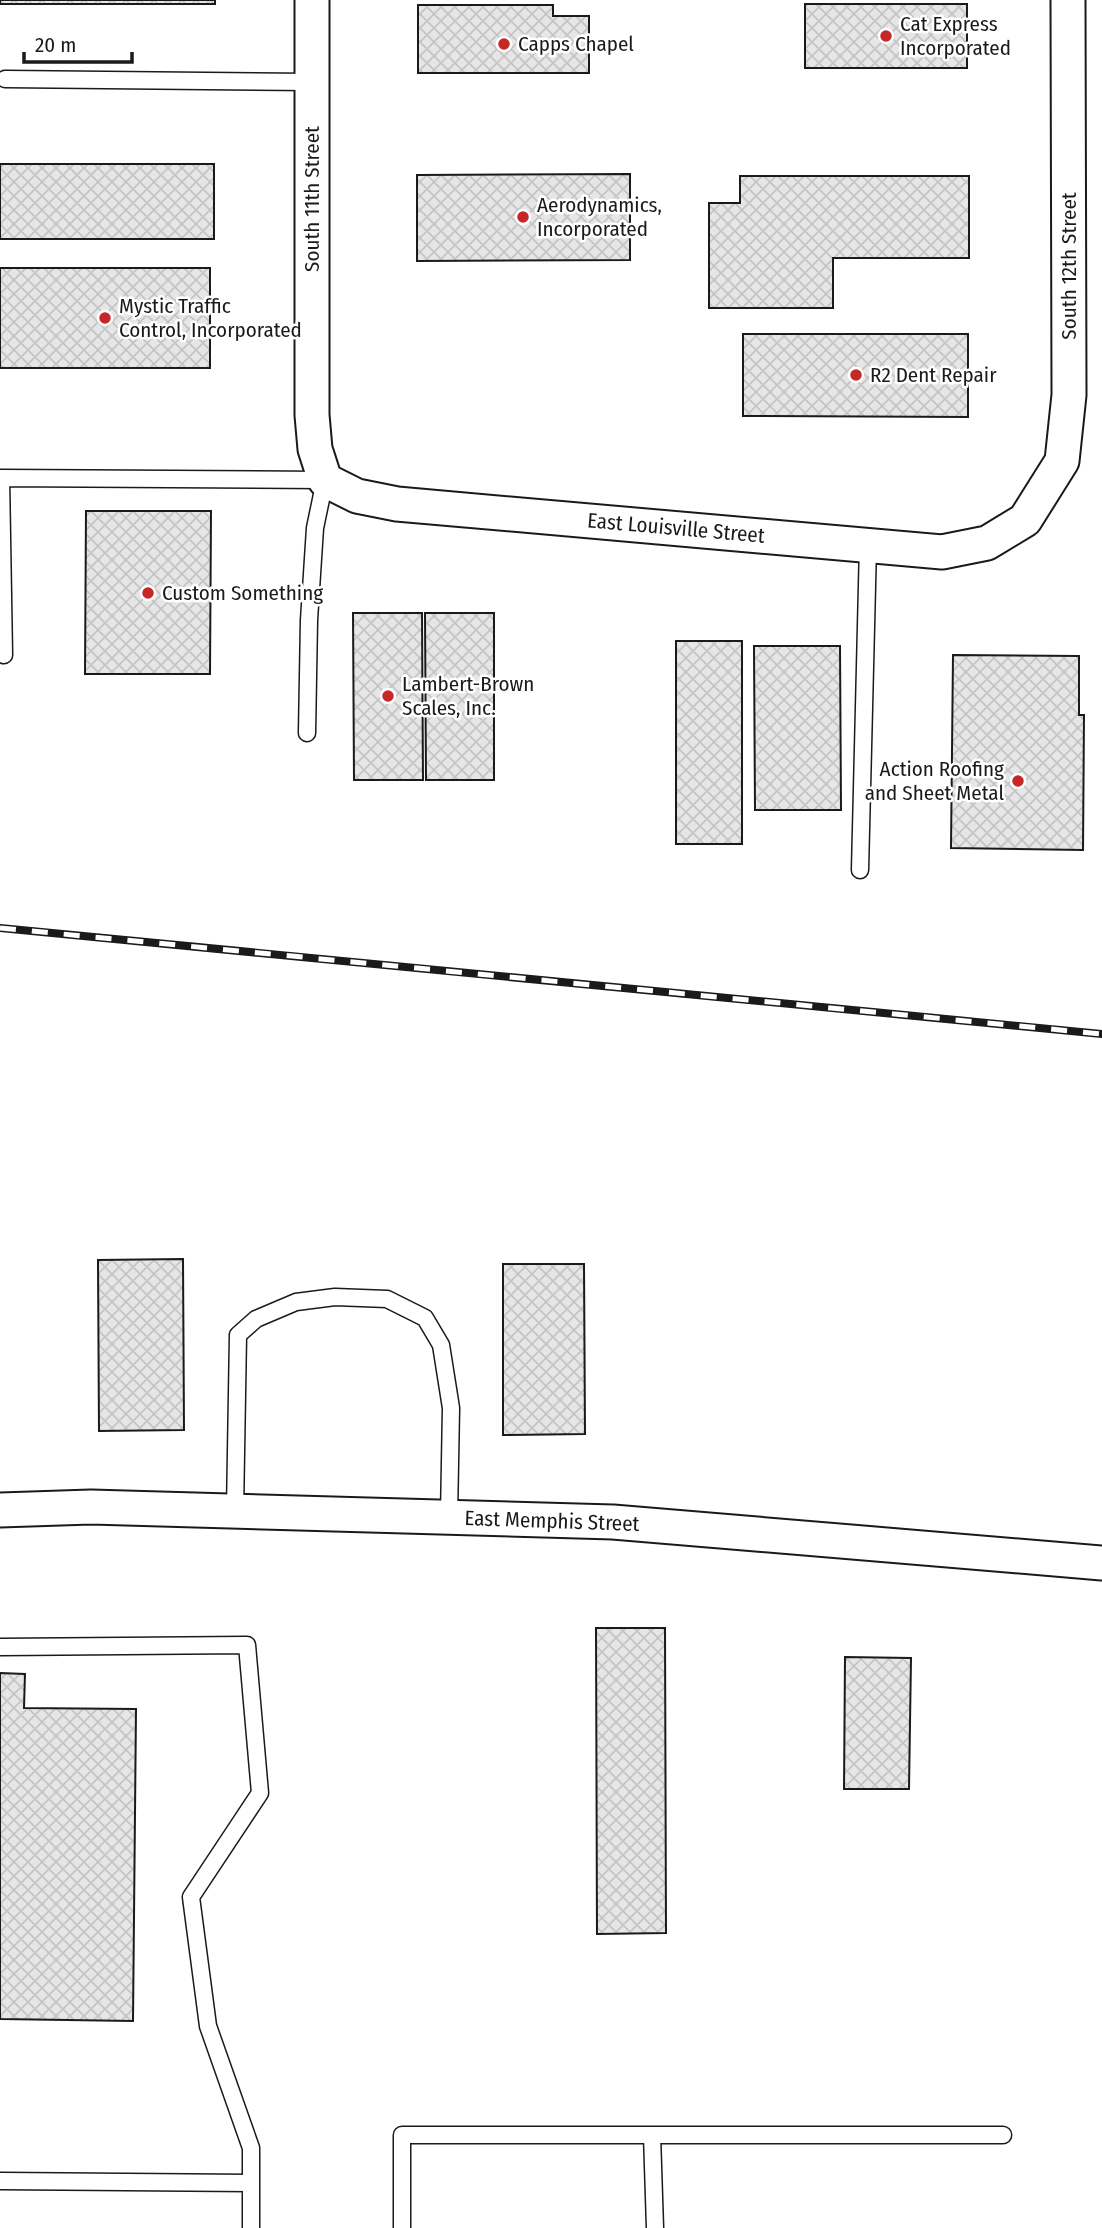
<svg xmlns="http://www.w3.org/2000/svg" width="1102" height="2228" viewBox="0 0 1102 2228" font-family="'Fira Sans Condensed',sans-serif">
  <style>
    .building { fill: url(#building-cross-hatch); stroke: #1a1a1a; stroke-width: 2 }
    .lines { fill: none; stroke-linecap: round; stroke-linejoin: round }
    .service-casing { stroke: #1a1a1a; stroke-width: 19 }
    .minor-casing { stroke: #1a1a1a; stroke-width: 37 }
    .service { stroke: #fff; stroke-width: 16 }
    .minor { stroke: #fff; stroke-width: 33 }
    .rail-casing { stroke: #1a1a1a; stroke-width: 8 }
    .rail { stroke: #fff; stroke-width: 5; stroke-dasharray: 16; stroke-linecap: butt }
    .poi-dot { fill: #c62828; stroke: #fff; stroke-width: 2.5 }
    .labels { text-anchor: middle; stroke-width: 5; stroke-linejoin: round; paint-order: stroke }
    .poi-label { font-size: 21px; fill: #1a1a1a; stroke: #fff; text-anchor: start }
    .street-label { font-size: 21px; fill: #1a1a1a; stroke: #fff }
  </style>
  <defs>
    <pattern id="building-cross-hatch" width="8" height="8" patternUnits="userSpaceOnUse" patternTransform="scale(1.75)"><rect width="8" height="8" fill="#e6e6e6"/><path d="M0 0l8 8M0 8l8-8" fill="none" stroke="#c5c5c5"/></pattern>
  </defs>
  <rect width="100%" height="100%" fill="#fff"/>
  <path class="building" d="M 0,0 L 215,0 L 215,4 L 0,4 Z
    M 805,4 L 967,4 L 967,68 L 805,68 Z
    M 418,5 L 553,5 L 553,16 L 589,16 L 589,73 L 418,73 Z
    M 0,164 L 214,164 L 214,239 L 0,239 Z
    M 630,174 L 630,260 L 417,261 L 417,175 Z
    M 740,176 L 969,176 L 969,258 L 833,258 L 833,308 L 709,308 L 709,203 L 740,203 Z
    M 0,268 L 210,268 L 210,368 L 0,368 Z
    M 743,334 L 968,334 L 968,417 L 743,416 Z
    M 86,511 L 211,511 L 210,674 L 85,674 Z
    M 353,613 L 422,613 L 423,780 L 354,780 Z
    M 425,613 L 494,613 L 494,780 L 426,780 Z
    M 676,641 L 742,641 L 742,844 L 676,844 Z
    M 754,646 L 840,646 L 841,810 L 755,810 Z
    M 953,655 L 1079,656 L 1079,715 L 1084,715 L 1083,850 L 951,848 Z
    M 183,1259 L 184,1430 L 99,1431 L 98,1260 Z
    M 503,1264 L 584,1264 L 585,1434 L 503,1435 Z
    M 596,1628 L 665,1628 L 666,1933 L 597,1934 Z
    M 845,1657 L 911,1658 L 909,1789 L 844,1789 Z
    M 0,1673 L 25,1674 L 24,1708 L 136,1709 L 133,2021 L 0,2019 Z"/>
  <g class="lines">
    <g class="service-casing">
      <path id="service" d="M 5,79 L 312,82
        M 4,655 L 1,478 L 325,480 L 315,528 L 309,620 L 307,733
        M 860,870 L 868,545
        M 235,1511 L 238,1335 L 256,1319 L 296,1302 L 335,1297 L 387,1299 L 425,1318 L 441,1345 L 451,1408 L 449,1517
        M 0,1647 L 247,1645 L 260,1793 L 191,1897 L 208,2026 L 251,2148 L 251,2228
        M 652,2135 L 655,2228
        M 0,2181 L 251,2183
        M 402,2228 L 402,2135 L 1003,2135"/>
    </g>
    <g class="minor-casing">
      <path id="minor" d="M 312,0 L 312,415 L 315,449 L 325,480 L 357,496 L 397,504 L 942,552 L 987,543 L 1025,520 L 1062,461 L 1069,395 L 1068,0
        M 0,1510 L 91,1507 L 613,1522 L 1102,1563"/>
    </g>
    <use href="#service" class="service"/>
    <use href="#minor" class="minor"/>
    <g class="rail-casing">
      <path id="rail" d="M 0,928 L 1102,1034"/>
    </g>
    <use href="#rail" class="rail"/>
  </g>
  <g class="poi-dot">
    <circle cx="886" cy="36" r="7"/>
    <circle cx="504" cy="44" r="7"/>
    <circle cx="523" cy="217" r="7"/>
    <circle cx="105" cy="318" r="7"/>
    <circle cx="856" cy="375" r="7"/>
    <circle cx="148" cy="593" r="7"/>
    <circle cx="388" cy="696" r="7"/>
    <circle cx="1018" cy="781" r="7"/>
  </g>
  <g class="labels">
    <g class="poi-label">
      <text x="900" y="31">Cat Express<tspan x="900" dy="24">Incorporated</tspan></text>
      <text x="518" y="51">Capps Chapel</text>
      <text x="537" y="212">Aerodynamics,<tspan x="537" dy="24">Incorporated</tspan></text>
      <text x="119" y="313">Mystic Traffic<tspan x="119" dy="24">Control, Incorporated</tspan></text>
      <text x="870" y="382">R2 Dent Repair</text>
      <text x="162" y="600">Custom Something</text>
      <text x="402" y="691">Lambert-Brown<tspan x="402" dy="24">Scales, Inc.</tspan></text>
      <text x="1004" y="776" text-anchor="end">Action Roofing<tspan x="1004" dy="24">and Sheet Metal</tspan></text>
    </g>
    <g class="street-label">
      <text transform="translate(312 199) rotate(-90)" y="7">South 11th Street</text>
      <text transform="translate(1069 266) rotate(-90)" y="7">South 12th Street</text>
      <text transform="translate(676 528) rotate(5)" y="7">East Louisville Street</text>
      <text transform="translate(552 1521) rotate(2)" y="7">East Memphis Street</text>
    </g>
  </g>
  <path d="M24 52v10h108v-10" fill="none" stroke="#1a1a1a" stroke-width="3.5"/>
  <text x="35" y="52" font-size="21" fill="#1a1a1a" stroke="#ffffff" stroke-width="5" paint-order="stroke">20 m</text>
</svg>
